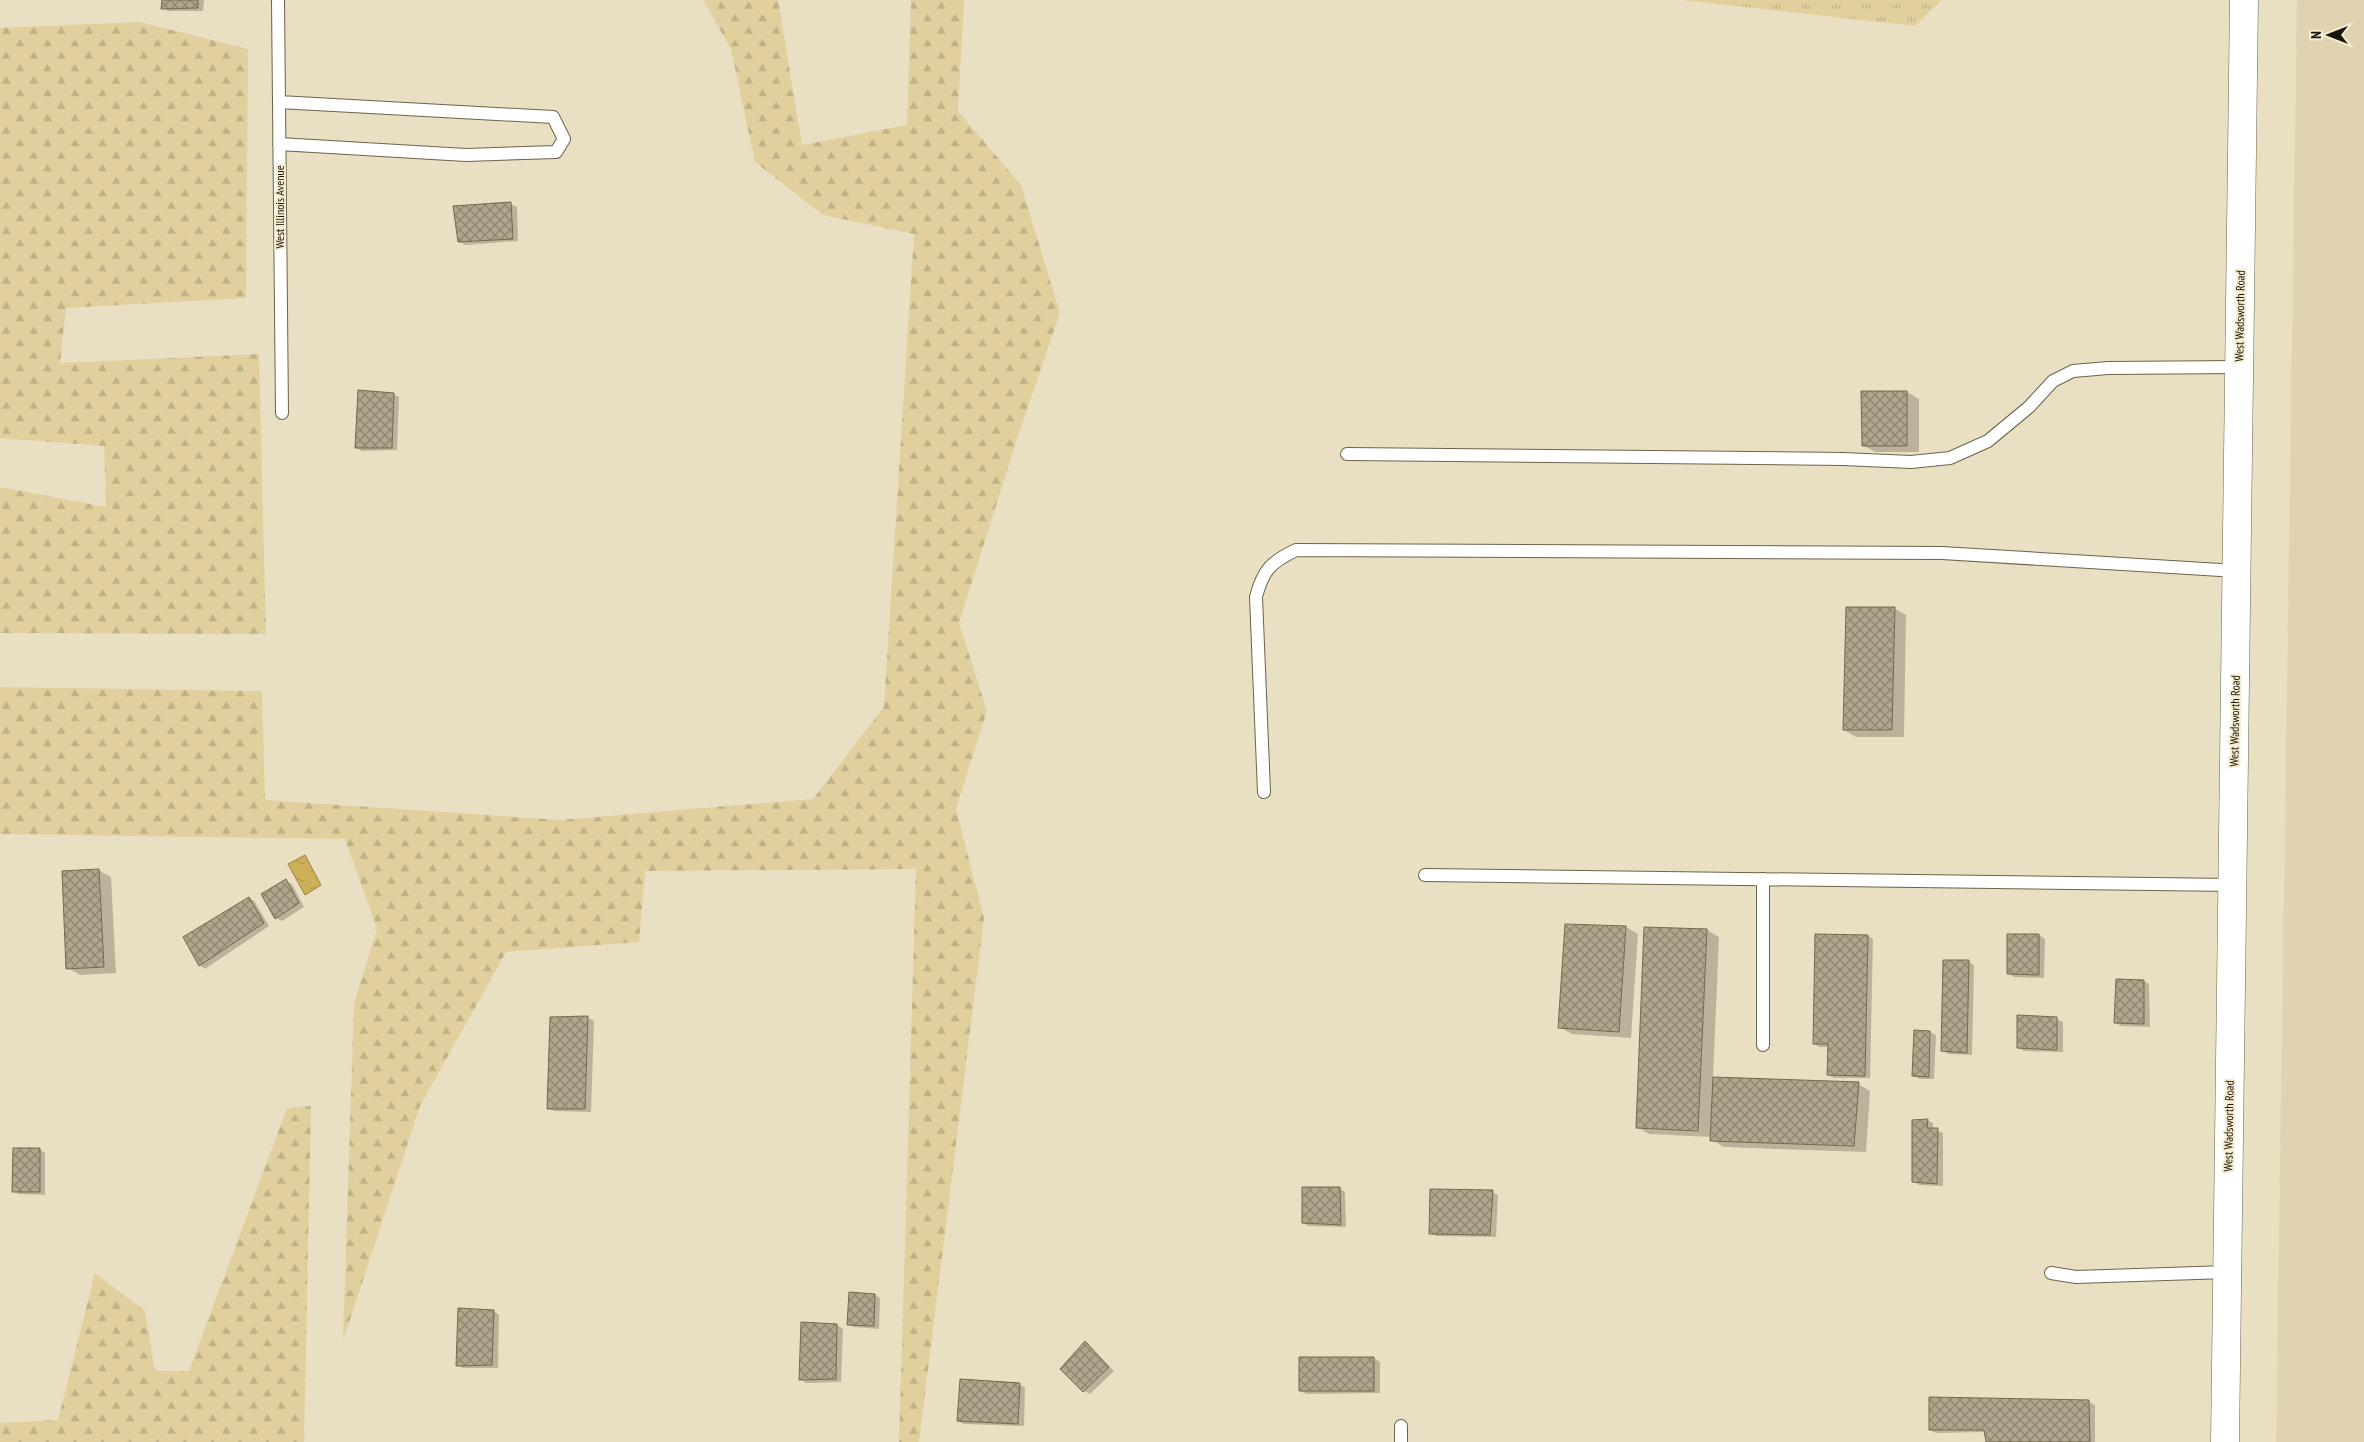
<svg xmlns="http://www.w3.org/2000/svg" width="2364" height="1442" viewBox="0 0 2364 1442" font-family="'PT Sans Narrow',sans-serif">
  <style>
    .built { fill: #e0d3b1 }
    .grass { fill: url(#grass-tufts) }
    .forest { fill: url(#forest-firs) }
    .water { fill: url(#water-ripples); stroke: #978240 }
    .shadow { fill: #0003 }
    .building { fill: url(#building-cross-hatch); stroke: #736a51 }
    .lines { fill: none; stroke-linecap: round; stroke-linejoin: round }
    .lane-casing { stroke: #6c634a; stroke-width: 14 }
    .secondary-casing { stroke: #6c634a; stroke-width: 29 }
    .lane { stroke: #fff; stroke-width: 12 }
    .secondary { stroke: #fff; stroke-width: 28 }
    .labels { text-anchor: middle; stroke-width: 4; stroke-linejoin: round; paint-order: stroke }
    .street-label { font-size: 12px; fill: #18150b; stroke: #f6eccf }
  </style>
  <defs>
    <pattern id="grass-tufts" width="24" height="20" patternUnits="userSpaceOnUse" patternTransform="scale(1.25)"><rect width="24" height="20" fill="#e1d09e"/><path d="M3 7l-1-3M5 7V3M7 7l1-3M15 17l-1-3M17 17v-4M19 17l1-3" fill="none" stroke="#c0b287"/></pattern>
    <pattern id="forest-firs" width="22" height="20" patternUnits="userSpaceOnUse" patternTransform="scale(1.25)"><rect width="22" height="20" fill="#e1d09e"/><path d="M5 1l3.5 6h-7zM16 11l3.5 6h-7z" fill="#c0b287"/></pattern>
    <pattern id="water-ripples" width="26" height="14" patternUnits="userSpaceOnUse" patternTransform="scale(1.25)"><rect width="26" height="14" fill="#cdb057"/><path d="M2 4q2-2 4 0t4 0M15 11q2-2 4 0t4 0" fill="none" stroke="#af964a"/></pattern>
    <pattern id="building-cross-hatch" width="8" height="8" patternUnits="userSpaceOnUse" patternTransform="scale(1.25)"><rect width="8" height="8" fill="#afa68b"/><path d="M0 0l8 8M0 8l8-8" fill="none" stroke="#8d8670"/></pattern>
  </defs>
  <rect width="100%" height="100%" fill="#e9dfc2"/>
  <path class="built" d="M 2297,0 L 2364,0 L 2364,1442 L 2276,1442 Z"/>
  <path class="grass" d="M 1682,0 L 1942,0 L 1915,26 Z"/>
  <path class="forest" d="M 703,0 L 778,0 L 802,145 L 907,125 L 911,0 L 964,0 L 958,111 L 1021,185 L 1060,313 L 1016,442 L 959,623 L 987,711 L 956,809 L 984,918 L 919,1442 L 899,1442 L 916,869 L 645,871 L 639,942 L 506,952 L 420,1106 L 343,1341 L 354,1003 L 377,929 L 345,839 L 0,834 L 0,687 L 262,691 L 265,800 L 560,820 L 813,799 L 884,707 L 914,234 L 823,215 L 755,162 L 731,49 Z
    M 140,22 L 248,49 L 246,298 L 66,308 L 60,363 L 259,354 L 266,634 L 0,633 L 0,487 L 106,507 L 104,446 L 0,438 L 0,28 Z
    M 311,1106 L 304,1442 L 0,1442 L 0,1423 L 58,1420 L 95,1273 L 145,1311 L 155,1371 L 189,1371 L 287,1108 Z"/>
  <path class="water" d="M 305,855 L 321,885 L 305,895 L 288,864 Z"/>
  <path class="shadow" d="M 163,0 L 204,0 L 203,11 L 168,11 L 163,8 Z
    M 511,204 L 517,207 L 518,241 L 465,245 L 459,241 L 455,207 Z
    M 1907,392 L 1919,399 L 1919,452 L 1875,452 L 1863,445 L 1862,393 Z
    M 393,394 L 399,397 L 397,450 L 362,451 L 356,447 Z
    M 1894,608 L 1906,615 L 1904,737 L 1856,737 L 1844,730 Z
    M 98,870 L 111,877 L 116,973 L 80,975 L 68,968 Z
    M 286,881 L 292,884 L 304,907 L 282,921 L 276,918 Z
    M 249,898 L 254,901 L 269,926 L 205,969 L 200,965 Z
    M 1626,927 L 1638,934 L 1631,1038 L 1572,1034 L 1559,1027 Z
    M 1707,930 L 1719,937 L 1713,1078 L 1858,1084 L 1870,1091 L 1866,1152 L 1724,1147 L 1712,1140 L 1712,1137 L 1649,1134 L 1637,1127 Z
    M 2008,935 L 2039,935 L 2045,939 L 2044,978 L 2014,977 L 2008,973 Z
    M 1868,936 L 1873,939 L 1870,1078 L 1834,1078 L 1828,1075 L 1829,1047 L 1820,1047 L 1814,1044 Z
    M 1968,961 L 1974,965 L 1972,1055 L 1948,1054 L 1943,1051 Z
    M 2143,981 L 2149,984 L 2150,1027 L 2121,1026 L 2116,1023 Z
    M 588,1018 L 594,1021 L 591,1112 L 554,1111 L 548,1108 Z
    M 2057,1019 L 2063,1022 L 2063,1052 L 2024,1051 L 2018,1047 Z
    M 1915,1031 L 1930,1032 L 1936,1035 L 1934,1079 L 1919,1079 L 1914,1075 Z
    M 1927,1120 L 1933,1123 L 1933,1129 L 1943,1133 L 1943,1186 L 1919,1185 L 1913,1181 Z
    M 40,1150 L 45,1153 L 45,1195 L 19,1194 L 13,1191 Z
    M 1339,1188 L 1345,1192 L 1346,1227 L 1309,1226 L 1303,1223 Z
    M 1492,1192 L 1498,1195 L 1496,1237 L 1436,1236 L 1430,1233 Z
    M 875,1295 L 880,1298 L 879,1329 L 854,1327 L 848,1324 Z
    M 494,1311 L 499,1315 L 498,1368 L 463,1368 L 457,1365 Z
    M 802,1323 L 837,1325 L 843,1329 L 841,1382 L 806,1383 L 800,1379 Z
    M 1085,1343 L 1114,1371 L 1090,1394 L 1084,1391 Z
    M 1374,1358 L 1380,1362 L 1380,1393 L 1306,1394 L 1301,1391 Z
    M 1019,1384 L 1025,1388 L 1024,1426 L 964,1424 L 958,1421 Z
    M 2089,1402 L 2095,1405 L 2095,1442 L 1988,1442 L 1986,1432 L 1936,1433 L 1930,1430 Z"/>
  <path class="building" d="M 162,0 L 198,0 L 198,8 L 161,9 Z
    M 511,202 L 513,239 L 458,242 L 453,206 Z
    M 358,390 L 394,393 L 392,448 L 355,448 Z
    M 1861,391 L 1907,391 L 1907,446 L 1862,446 Z
    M 1846,607 L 1895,607 L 1892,730 L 1843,730 Z
    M 99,869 L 104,967 L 66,969 L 62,871 Z
    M 286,879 L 299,903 L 275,919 L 261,894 Z
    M 249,897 L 264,923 L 199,966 L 183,937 Z
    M 1565,924 L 1626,926 L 1619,1032 L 1558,1028 Z
    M 1644,927 L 1707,929 L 1698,1131 L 1636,1128 Z
    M 1815,934 L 1868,935 L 1865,1076 L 1827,1075 L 1828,1044 L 1813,1044 Z
    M 2007,934 L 2039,934 L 2039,975 L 2007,974 Z
    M 1943,960 L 1969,960 L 1967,1053 L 1941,1051 Z
    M 2116,979 L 2144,980 L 2144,1024 L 2114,1023 Z
    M 2017,1015 L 2057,1017 L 2057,1050 L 2017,1048 Z
    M 588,1016 L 585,1109 L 547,1109 L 550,1017 Z
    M 1914,1030 L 1930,1031 L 1929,1077 L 1912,1076 Z
    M 1713,1077 L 1859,1082 L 1854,1146 L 1710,1141 Z
    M 1928,1119 L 1927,1128 L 1938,1128 L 1937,1184 L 1912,1182 L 1912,1120 Z
    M 13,1148 L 40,1148 L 40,1192 L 12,1192 Z
    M 1302,1187 L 1340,1187 L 1341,1225 L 1302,1223 Z
    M 1430,1189 L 1493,1190 L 1490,1235 L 1429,1234 Z
    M 849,1292 L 875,1294 L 874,1326 L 847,1325 Z
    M 458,1308 L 494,1310 L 492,1365 L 456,1366 Z
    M 801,1322 L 837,1324 L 836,1379 L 799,1380 Z
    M 1085,1341 L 1109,1367 L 1083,1392 L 1060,1369 Z
    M 1299,1357 L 1374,1357 L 1374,1391 L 1299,1391 Z
    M 960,1379 L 1020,1383 L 1018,1424 L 957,1421 Z
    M 1929,1397 L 2089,1400 L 2090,1442 L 1986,1442 L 1984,1430 L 1929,1430 Z"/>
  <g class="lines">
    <g class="lane-casing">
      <path id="lane" d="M 278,0 L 282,413
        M 279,102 L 553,117 L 564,139 L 556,152 L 466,155 L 279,144
        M 1347,454 L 1843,459 L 1911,462 L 1950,458 L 1988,441 L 2029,407 L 2053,381 L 2073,371 L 2108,368 L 2239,367
        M 1264,792 L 1256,597 C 1263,570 1271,562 1296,550 L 1942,553 L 2237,571
        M 1425,875 L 2233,885
        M 1763,879 L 1763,1045
        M 2051,1273 L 2076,1277 L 2227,1272
        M 1401,1426 L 1401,1442"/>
    </g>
    <g class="secondary-casing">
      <path id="secondary" d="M 2225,1442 L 2244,0"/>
    </g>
    <use href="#lane" class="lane"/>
    <use href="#secondary" class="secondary"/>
  </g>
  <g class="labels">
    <g class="street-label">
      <text transform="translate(280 207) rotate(-90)" y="4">West Illinois Avenue</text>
      <text transform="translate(2240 316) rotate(-89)" y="4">West Wadsworth Road</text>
      <text transform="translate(2235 721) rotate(-89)" y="4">West Wadsworth Road</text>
      <text transform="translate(2229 1126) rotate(-89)" y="4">West Wadsworth Road</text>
    </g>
  </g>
  <g transform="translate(2329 35) rotate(270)" stroke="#f6eccf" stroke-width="4" paint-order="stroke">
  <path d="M0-4L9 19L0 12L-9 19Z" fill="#18150b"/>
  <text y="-8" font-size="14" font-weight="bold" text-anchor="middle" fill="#18150b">N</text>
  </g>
</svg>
